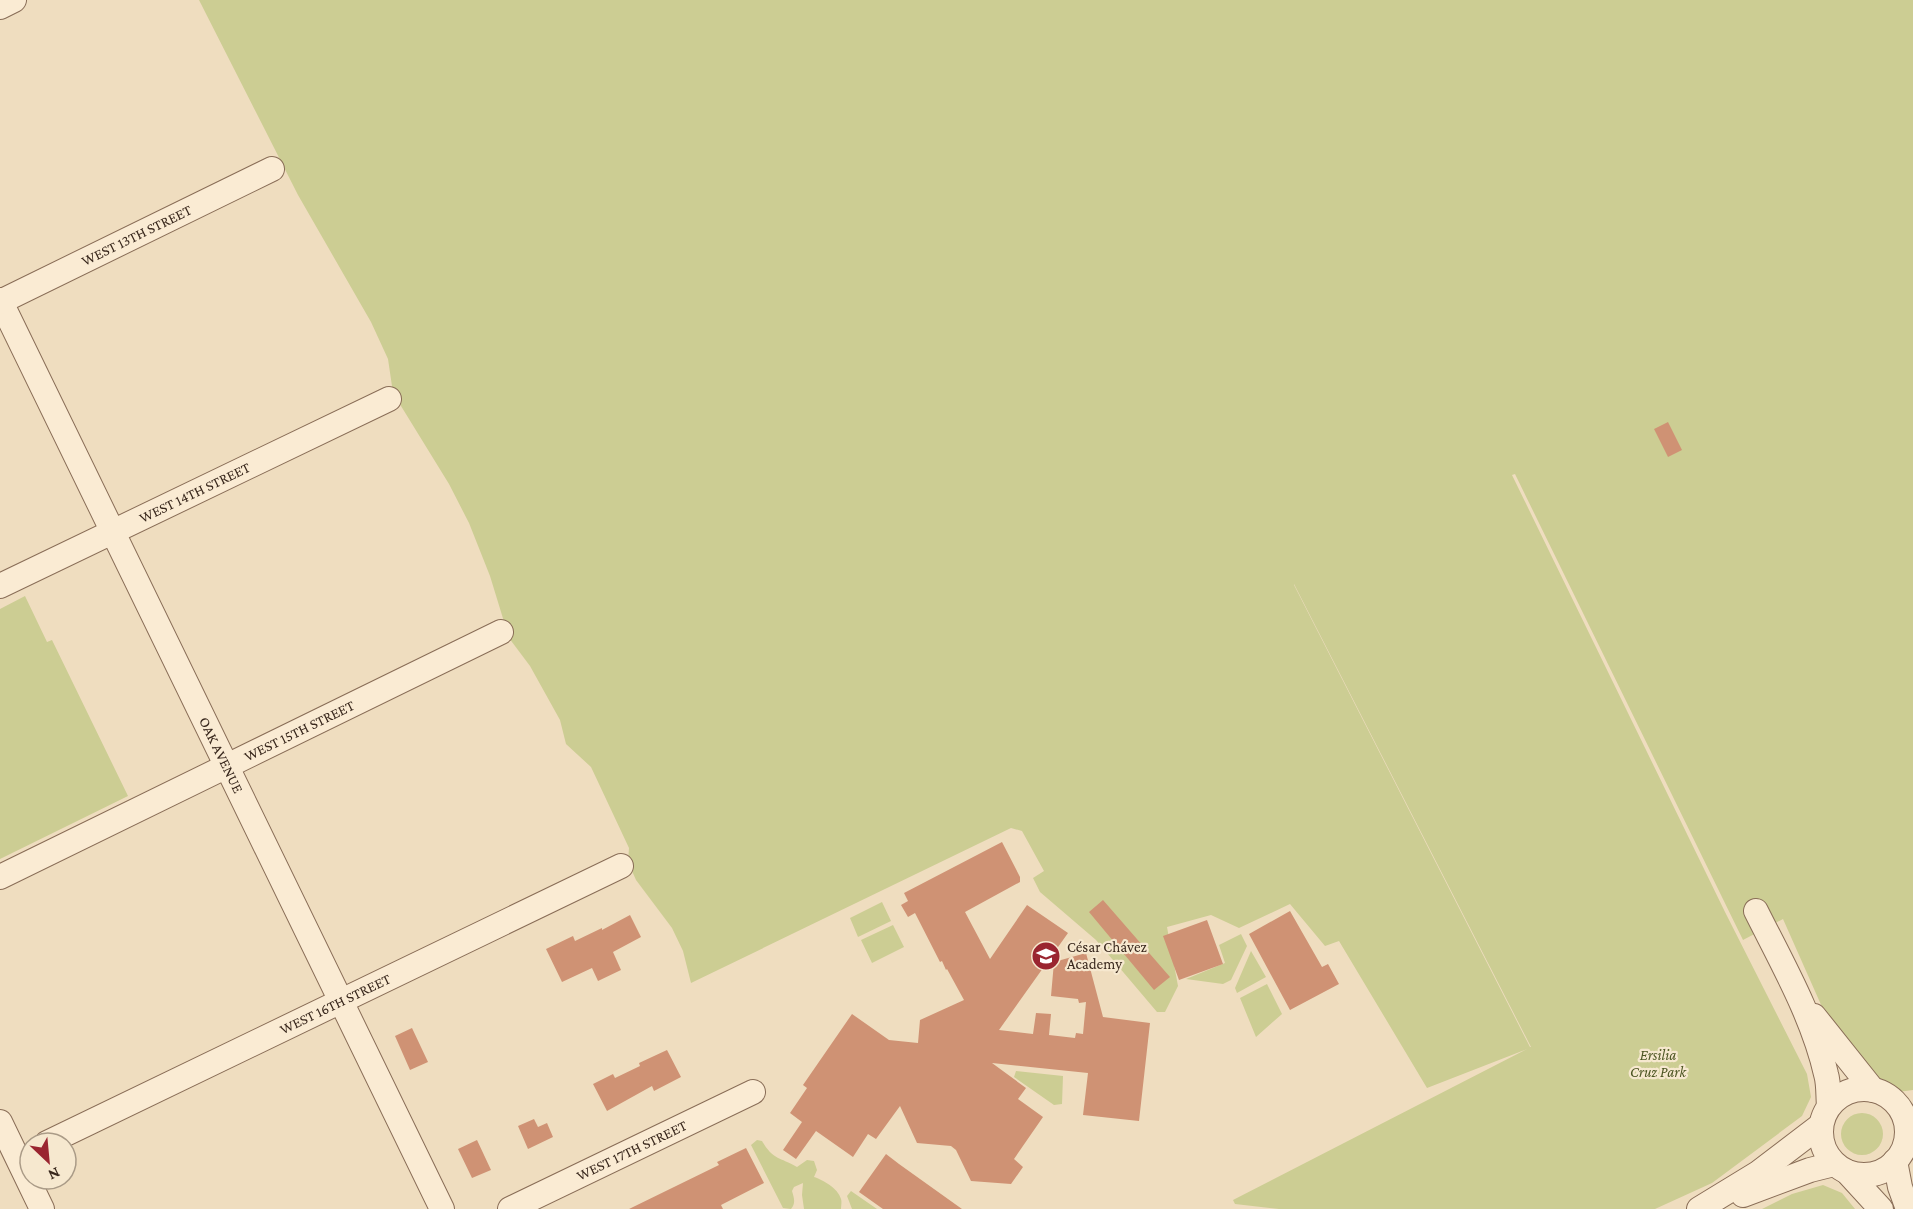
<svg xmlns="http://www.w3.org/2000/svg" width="1913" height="1209" viewBox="0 0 1913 1209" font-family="'Crimson Pro',serif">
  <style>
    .green { fill: #cccd93; fill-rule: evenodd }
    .building { fill: #cf9274 }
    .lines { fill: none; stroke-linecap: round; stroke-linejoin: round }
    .minor-casing { stroke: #896d57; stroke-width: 26 }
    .minor { stroke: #faebd3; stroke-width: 24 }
    .labels { text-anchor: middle; stroke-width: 4.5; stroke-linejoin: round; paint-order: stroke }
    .street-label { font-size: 15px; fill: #38271c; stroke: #f6e8cf }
    .poi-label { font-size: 15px; fill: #38271c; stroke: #f6e8cf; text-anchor: start }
    .park-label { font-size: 15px; font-style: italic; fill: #4c5522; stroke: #f6e8cf }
  </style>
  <rect width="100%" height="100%" fill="#efddbf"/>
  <path class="green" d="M 199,0 L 1913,0 L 1913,1090 L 1898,1092 L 1877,1082 L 1826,1016 L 1783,919 L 1743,940 L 1515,474 L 1512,475 L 1725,912 L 1807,1074 L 1811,1097 L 1802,1116 L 1712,1183 L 1655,1209 L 1279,1209 L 1235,1204 L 1233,1200 L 1527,1049 L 1427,1088 L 1339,941 L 1325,946 L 1290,904 L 1239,928 L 1211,915 L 1167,927 L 1178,986 L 1165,1012 L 1157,1012 L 1096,940 L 1040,892 L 1033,878 L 1044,871 L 1022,831 L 1011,828 L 691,983 L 683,951 L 672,928 L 636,880 L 628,862 L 629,848 L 591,767 L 566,744 L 560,720 L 530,666 L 509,638 L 490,576 L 469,523 L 449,484 L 393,393 L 388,359 L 371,322 L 298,195 ZM 1294,584 L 1531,1047 L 1530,1047 L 1294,585 Z
    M 25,596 L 47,642 L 52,640 L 128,796 L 0,859 L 0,609 Z
    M 882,902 L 891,921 L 858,937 L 850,918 Z
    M 893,925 L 904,947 L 872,963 L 861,940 Z
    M 1241,934 L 1247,946 L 1231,980 L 1223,984 L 1186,979 L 1225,963 L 1219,945 Z
    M 1251,951 L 1266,977 L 1237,993 L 1235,988 Z
    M 1267,984 L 1282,1014 L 1256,1037 L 1240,998 Z
    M 1016,1071 L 1063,1076 L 1062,1104 L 1054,1105 L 1014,1077 Z
    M1841 1134a21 21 0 1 1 42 0a21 21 0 1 1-42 0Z
    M 757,1140 L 762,1141 C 773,1160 780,1157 797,1167 L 807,1160 L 814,1161 L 817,1170 L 814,1177 C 823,1180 838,1188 841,1199 C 842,1202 841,1206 841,1209 L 804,1209 L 802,1195 L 803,1183 L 794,1187 L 792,1191 C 794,1198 796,1203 791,1209 L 783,1208 L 751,1145 Z
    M 1823,1185 L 1842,1193 L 1855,1209 L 1762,1209 L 1792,1194 Z
    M 851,1191 L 877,1209 L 852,1209 L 847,1196 Z"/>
  <path class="building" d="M 1668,422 L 1682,450 L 1668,457 L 1654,429 Z
    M 1002,842 L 1020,877 L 1020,882 L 965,912 L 990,959 L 1027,905 L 1068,933 L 999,1030 L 1033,1034 L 1036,1013 L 1051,1014 L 1049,1035 L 1075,1038 L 1076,1033 L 1083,1034 L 1086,1002 L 1079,1003 L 1078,999 L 1051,996 L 1054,962 L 1086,953 L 1103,1017 L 1150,1023 L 1139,1121 L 1083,1115 L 1088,1073 L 992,1063 L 1026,1088 L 1018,1099 L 1043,1117 L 1014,1159 L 1023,1167 L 1011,1184 L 971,1181 L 956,1150 L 951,1146 L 917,1143 L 900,1106 L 876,1139 L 868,1134 L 853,1157 L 816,1131 L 796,1159 L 783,1150 L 802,1122 L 790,1113 L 807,1088 L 803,1085 L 852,1014 L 889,1040 L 918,1043 L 920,1020 L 964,1000 L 947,969 L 946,970 L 942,961 L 940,962 L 915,913 L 908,917 L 901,905 L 908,901 L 904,893 Z
    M 1103,900 L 1170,977 L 1154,990 L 1089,912 Z
    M 1290,911 L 1322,967 L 1328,964 L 1339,984 L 1290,1010 L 1249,934 Z
    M 630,915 L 641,937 L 613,952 L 621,970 L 598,981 L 592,968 L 562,982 L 546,949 L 573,936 L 575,941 L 602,928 L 602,930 Z
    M 1207,920 L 1223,964 L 1179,980 L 1163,936 Z
    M 412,1028 L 428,1062 L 410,1070 L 395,1036 Z
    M 667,1050 L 681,1077 L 654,1091 L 652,1086 L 607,1111 L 593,1084 L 613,1074 L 615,1078 L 640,1066 L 639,1063 Z
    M 534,1119 L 538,1127 L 547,1123 L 553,1137 L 528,1149 L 518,1126 Z
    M 477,1140 L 491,1170 L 472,1178 L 458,1149 Z
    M 746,1148 L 764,1183 L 721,1205 L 723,1209 L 629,1209 L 719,1165 L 717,1162 Z
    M 886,1154 L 899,1164 L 962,1209 L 883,1209 L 859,1192 Z"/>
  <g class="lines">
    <g class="minor-casing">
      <g id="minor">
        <path d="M 0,7 L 14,0"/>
        <path id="s1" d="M 0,300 L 442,1209"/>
        <path id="s2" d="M 0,302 L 272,169"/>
        <path id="s3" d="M 0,586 L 389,399"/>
        <path id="s4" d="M 0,877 L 501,632"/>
        <path d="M 1756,911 C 1782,963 1813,1017 1826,1074 C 1829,1084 1828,1096 1829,1106"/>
        <path d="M 1814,1016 L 1873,1090"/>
        <circle cx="1864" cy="1132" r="43"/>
        <path d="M 0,1122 L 42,1209"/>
        <path id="s5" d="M 47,1143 L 621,866"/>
        <path d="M 1895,1161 L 1900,1187 L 1908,1209"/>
        <path d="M 1847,1172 L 1881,1209"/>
        <path d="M 1743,1195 L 1810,1170 L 1834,1164"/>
        <path id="s6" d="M 510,1209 L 753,1092"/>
        <path d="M 1699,1209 L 1758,1173 L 1821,1125"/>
      </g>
    </g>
    <use href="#minor" class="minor"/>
  </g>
  <defs>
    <g id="school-disc" transform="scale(1.5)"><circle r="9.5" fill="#9a2530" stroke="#f6e8cf"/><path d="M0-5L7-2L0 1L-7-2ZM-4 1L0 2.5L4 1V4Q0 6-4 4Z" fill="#fff"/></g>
  </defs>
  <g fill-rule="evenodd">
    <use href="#school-disc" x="1046" y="956"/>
  </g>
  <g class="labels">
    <g class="street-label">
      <text dy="5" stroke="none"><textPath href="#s2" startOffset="152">WEST 13TH STREET</textPath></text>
      <text dy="5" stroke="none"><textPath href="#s3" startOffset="216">WEST 14TH STREET</textPath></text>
      <text dy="5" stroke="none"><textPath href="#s4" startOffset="333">WEST 15TH STREET</textPath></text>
      <text dy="5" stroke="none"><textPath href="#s1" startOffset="506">OAK AVENUE</textPath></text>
      <text dy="5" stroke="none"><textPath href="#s5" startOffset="320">WEST 16TH STREET</textPath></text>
      <text dy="5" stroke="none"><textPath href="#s6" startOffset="135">WEST 17TH STREET</textPath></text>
    </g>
    <g class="poi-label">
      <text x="1067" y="952">César Chávez<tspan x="1067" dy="17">Academy</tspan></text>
    </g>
    <g class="park-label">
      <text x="1658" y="1060">Ersilia<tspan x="1658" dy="17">Cruz Park</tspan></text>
    </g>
  </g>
  <g transform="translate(48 1161) rotate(154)"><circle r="28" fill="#f6e8cf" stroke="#aa9b87" stroke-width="1.5"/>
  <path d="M0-4.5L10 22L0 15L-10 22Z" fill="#9a2530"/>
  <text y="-9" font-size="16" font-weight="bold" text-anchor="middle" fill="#38271c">N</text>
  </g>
</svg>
